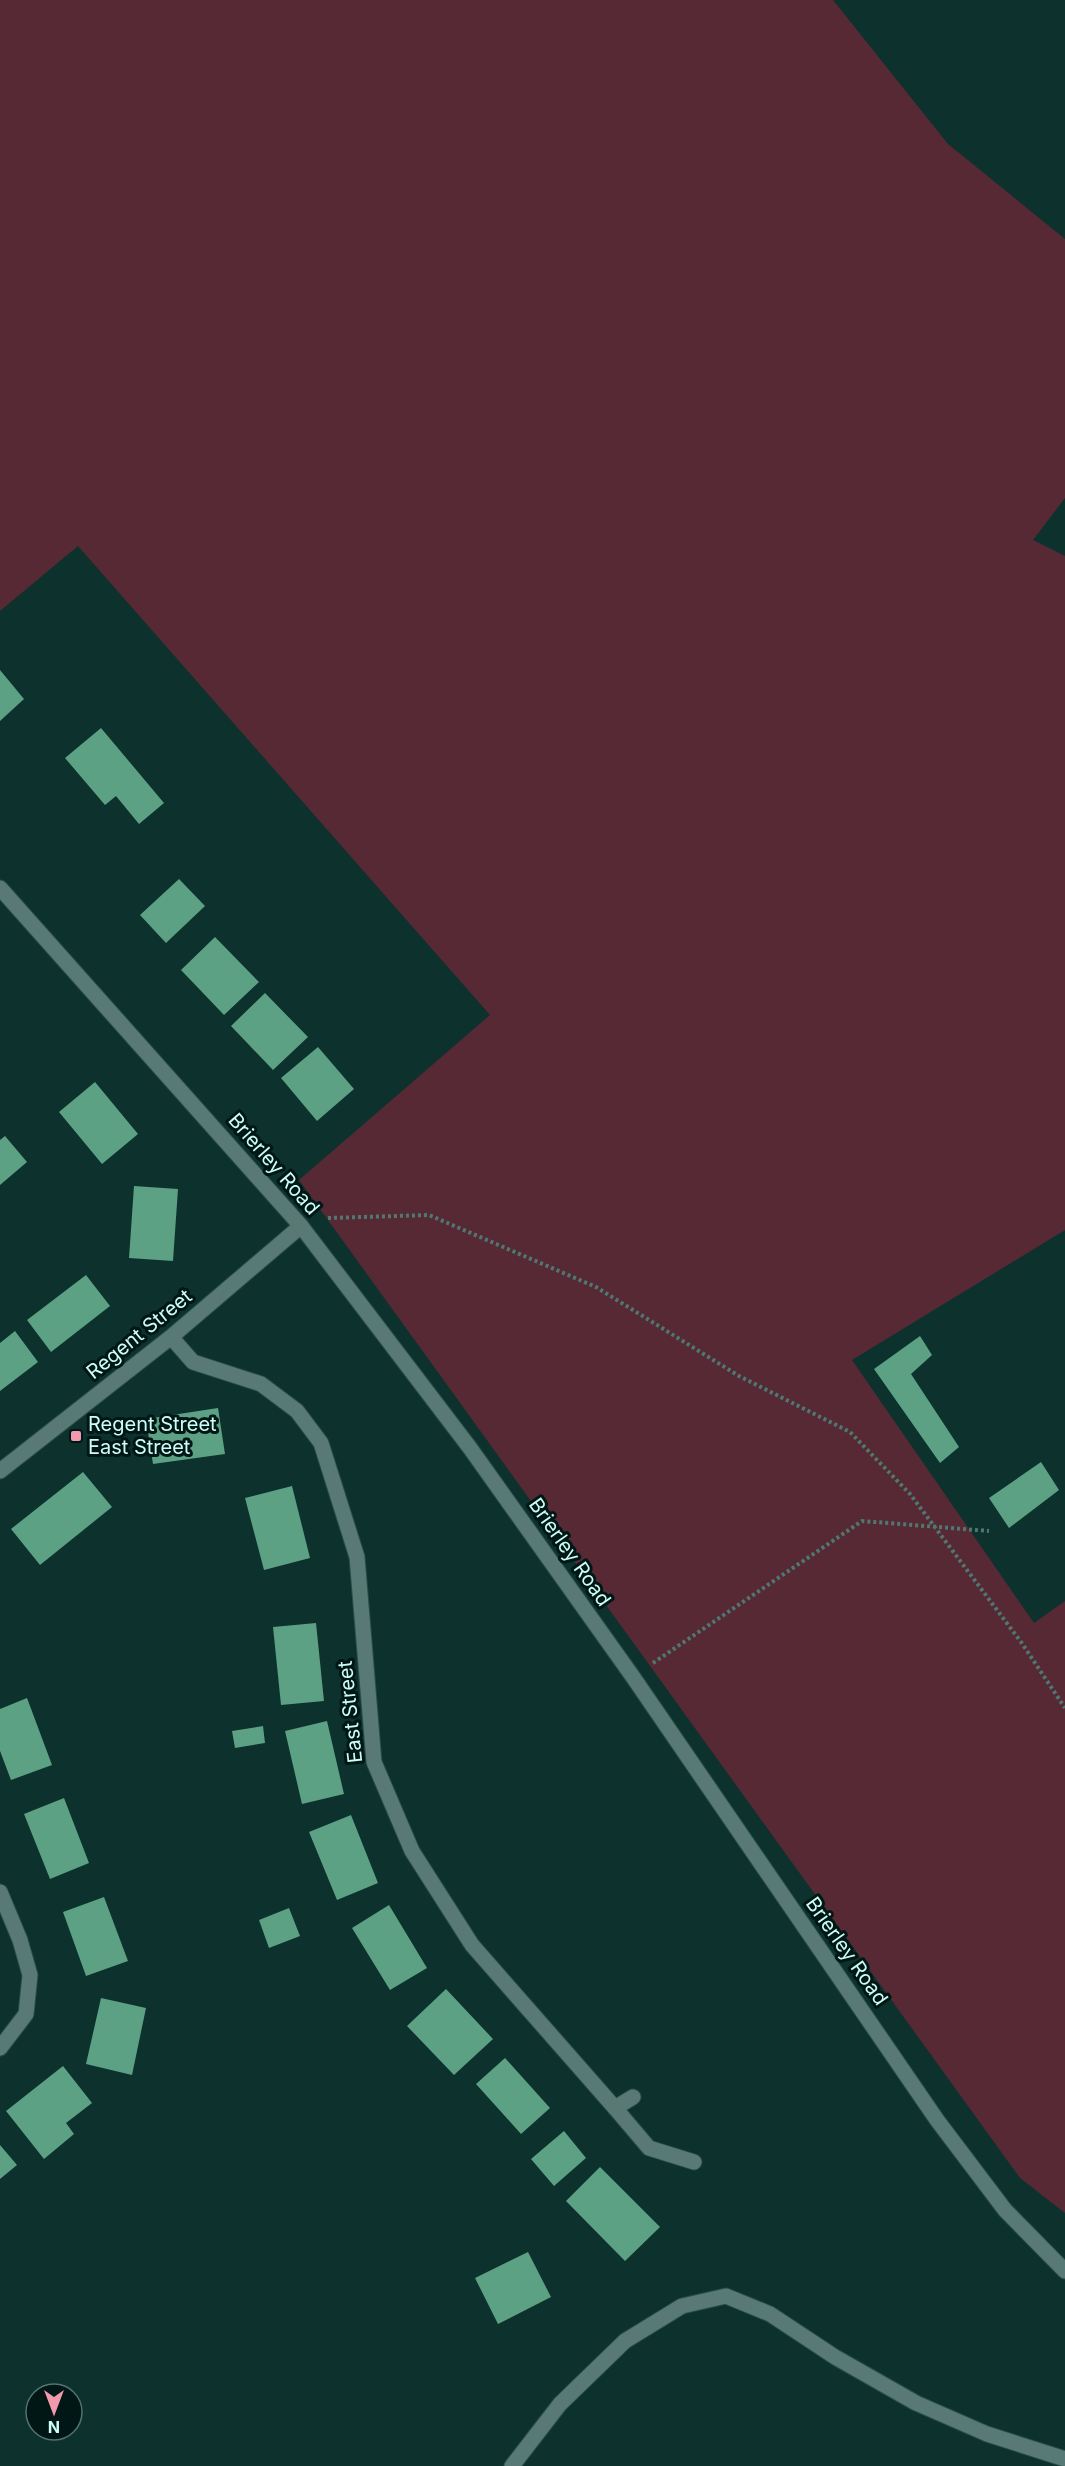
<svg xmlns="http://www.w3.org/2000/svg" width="1065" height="2466" viewBox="0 0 1065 2466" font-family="Inter,sans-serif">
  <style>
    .green { fill: #572934 }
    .building { fill: #5ca184 }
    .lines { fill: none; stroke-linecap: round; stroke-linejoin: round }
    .service-casing { stroke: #284e49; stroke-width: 17 }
    .minor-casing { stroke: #284e49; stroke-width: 17 }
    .tertiary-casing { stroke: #284e49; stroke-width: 17 }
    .path { stroke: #4f7873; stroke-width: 4; stroke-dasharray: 3 3; stroke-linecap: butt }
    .service { stroke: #587974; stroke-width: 15 }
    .minor { stroke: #587974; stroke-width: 15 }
    .tertiary { stroke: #587974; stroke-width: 15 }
    .poi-dot { fill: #f29aad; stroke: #011715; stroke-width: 2 }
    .labels { text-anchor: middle; stroke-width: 6; stroke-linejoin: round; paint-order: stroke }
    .street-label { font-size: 20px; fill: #ccfdf6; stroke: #011715 }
    .poi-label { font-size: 20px; fill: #ccfdf6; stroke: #011715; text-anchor: start }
  </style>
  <rect width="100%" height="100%" fill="#0d312d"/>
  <path class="green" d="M 0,0 L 833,0 L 948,144 L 1065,239 L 1065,498 L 1033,540 L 1065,556 L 1065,1230 L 852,1360 L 1034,1623 L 1065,1601 L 1065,2213 L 1020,2178 L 299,1180 L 490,1015 L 78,546 L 0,611 Z"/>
  <path class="building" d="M 0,670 L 24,699 L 0,721 Z
    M 101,728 L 164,803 L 139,824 L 116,796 L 105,805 L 65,758 Z
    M 179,879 L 205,906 L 166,943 L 140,915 Z
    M 215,937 L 259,982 L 224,1015 L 181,970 Z
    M 265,993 L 308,1037 L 273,1070 L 231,1026 Z
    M 318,1047 L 354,1089 L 317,1121 L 281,1078 Z
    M 95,1082 L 138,1134 L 102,1164 L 59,1112 Z
    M 5,1136 L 27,1162 L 0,1185 L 0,1140 Z
    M 134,1186 L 178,1189 L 173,1261 L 129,1258 Z
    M 86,1275 L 110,1306 L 51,1352 L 27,1320 Z
    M 15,1331 L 38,1362 L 0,1391 L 0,1343 Z
    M 920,1336 L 932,1355 L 911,1374 L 959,1447 L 940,1463 L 874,1369 Z
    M 218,1408 L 225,1454 L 153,1464 L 146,1419 Z
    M 1041,1462 L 1059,1490 L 1009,1528 L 989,1498 Z
    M 83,1472 L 112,1507 L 40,1565 L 11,1529 Z
    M 292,1486 L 310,1558 L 264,1570 L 245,1498 Z
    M 316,1623 L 324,1701 L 281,1705 L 273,1627 Z
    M 27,1698 L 52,1765 L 11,1780 L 0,1751 L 0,1709 Z
    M 327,1721 L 344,1794 L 302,1804 L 285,1731 Z
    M 263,1726 L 265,1743 L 235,1748 L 232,1731 Z
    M 64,1798 L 89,1863 L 50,1879 L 24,1814 Z
    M 351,1815 L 378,1883 L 337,1900 L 309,1832 Z
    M 104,1897 L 128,1961 L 86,1976 L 63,1912 Z
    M 389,1905 L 427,1968 L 390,1990 L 352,1928 Z
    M 289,1908 L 300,1936 L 269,1948 L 259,1920 Z
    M 446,1989 L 493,2039 L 454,2075 L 407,2026 Z
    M 101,1998 L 146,2008 L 132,2075 L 86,2064 Z
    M 505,2058 L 550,2108 L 521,2134 L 476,2084 Z
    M 63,2066 L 92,2103 L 66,2123 L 74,2134 L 44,2159 L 6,2111 Z
    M 564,2131 L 586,2158 L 554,2186 L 531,2159 Z
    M 0,2145 L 17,2165 L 0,2179 Z
    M 600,2167 L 660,2227 L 625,2261 L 566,2201 Z
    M 528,2252 L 551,2297 L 498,2324 L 475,2278 Z"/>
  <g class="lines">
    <g class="service-casing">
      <path id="service" d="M 615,2108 L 649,2148 L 694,2162
        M 512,2466 L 560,2404 L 625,2341 L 682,2306 L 726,2296 L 770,2314 L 835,2357 L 916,2403 L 987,2434 L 1065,2459"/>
    </g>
    <g class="minor-casing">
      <path id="minor" d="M 171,1337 L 193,1362 L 261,1384 L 297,1411 L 321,1443 L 357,1557 L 374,1762 L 412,1851 L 472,1945 L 615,2108 L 633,2097
        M 0,1471 L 171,1337 L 301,1226
        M 0,1892 L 20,1940 L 30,1975 L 26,2014 L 0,2048"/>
    </g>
    <g class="tertiary-casing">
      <path id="tertiary" d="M 0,888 L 301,1226 L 470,1448 L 633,1677 L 937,2120 L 1005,2210 L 1065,2271"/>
    </g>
    <path class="path" d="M 328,1218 L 429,1215 L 596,1287 L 739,1376 L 850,1432 L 910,1494 L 1021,1642 L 1065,1708
      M 653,1663 L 862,1521 L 989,1531"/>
    <use href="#service" class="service"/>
    <use href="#minor" class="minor"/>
    <use href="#tertiary" class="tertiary"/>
  </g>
  <rect class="poi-dot" x="70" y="1430" width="12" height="12" rx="3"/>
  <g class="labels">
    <g class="street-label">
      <text transform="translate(274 1164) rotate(49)" y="7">Brierley Road</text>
      <text transform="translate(139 1334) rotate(-39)" y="7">Regent Street</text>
      <text transform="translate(570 1552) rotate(55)" y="7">Brierley Road</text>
      <text transform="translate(350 1712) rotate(-96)" y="7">East Street</text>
      <text transform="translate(847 1951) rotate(55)" y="7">Brierley Road</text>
    </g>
    <g class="poi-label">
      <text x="88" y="1431">Regent Street<tspan x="88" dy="23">East Street</tspan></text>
    </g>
  </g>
  <g transform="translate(54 2412) rotate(180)"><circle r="28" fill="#011715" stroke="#52736f" stroke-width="1.5"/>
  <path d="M0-4.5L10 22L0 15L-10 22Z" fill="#f29aad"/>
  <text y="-9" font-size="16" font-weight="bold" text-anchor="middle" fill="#ccfdf6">N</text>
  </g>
</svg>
